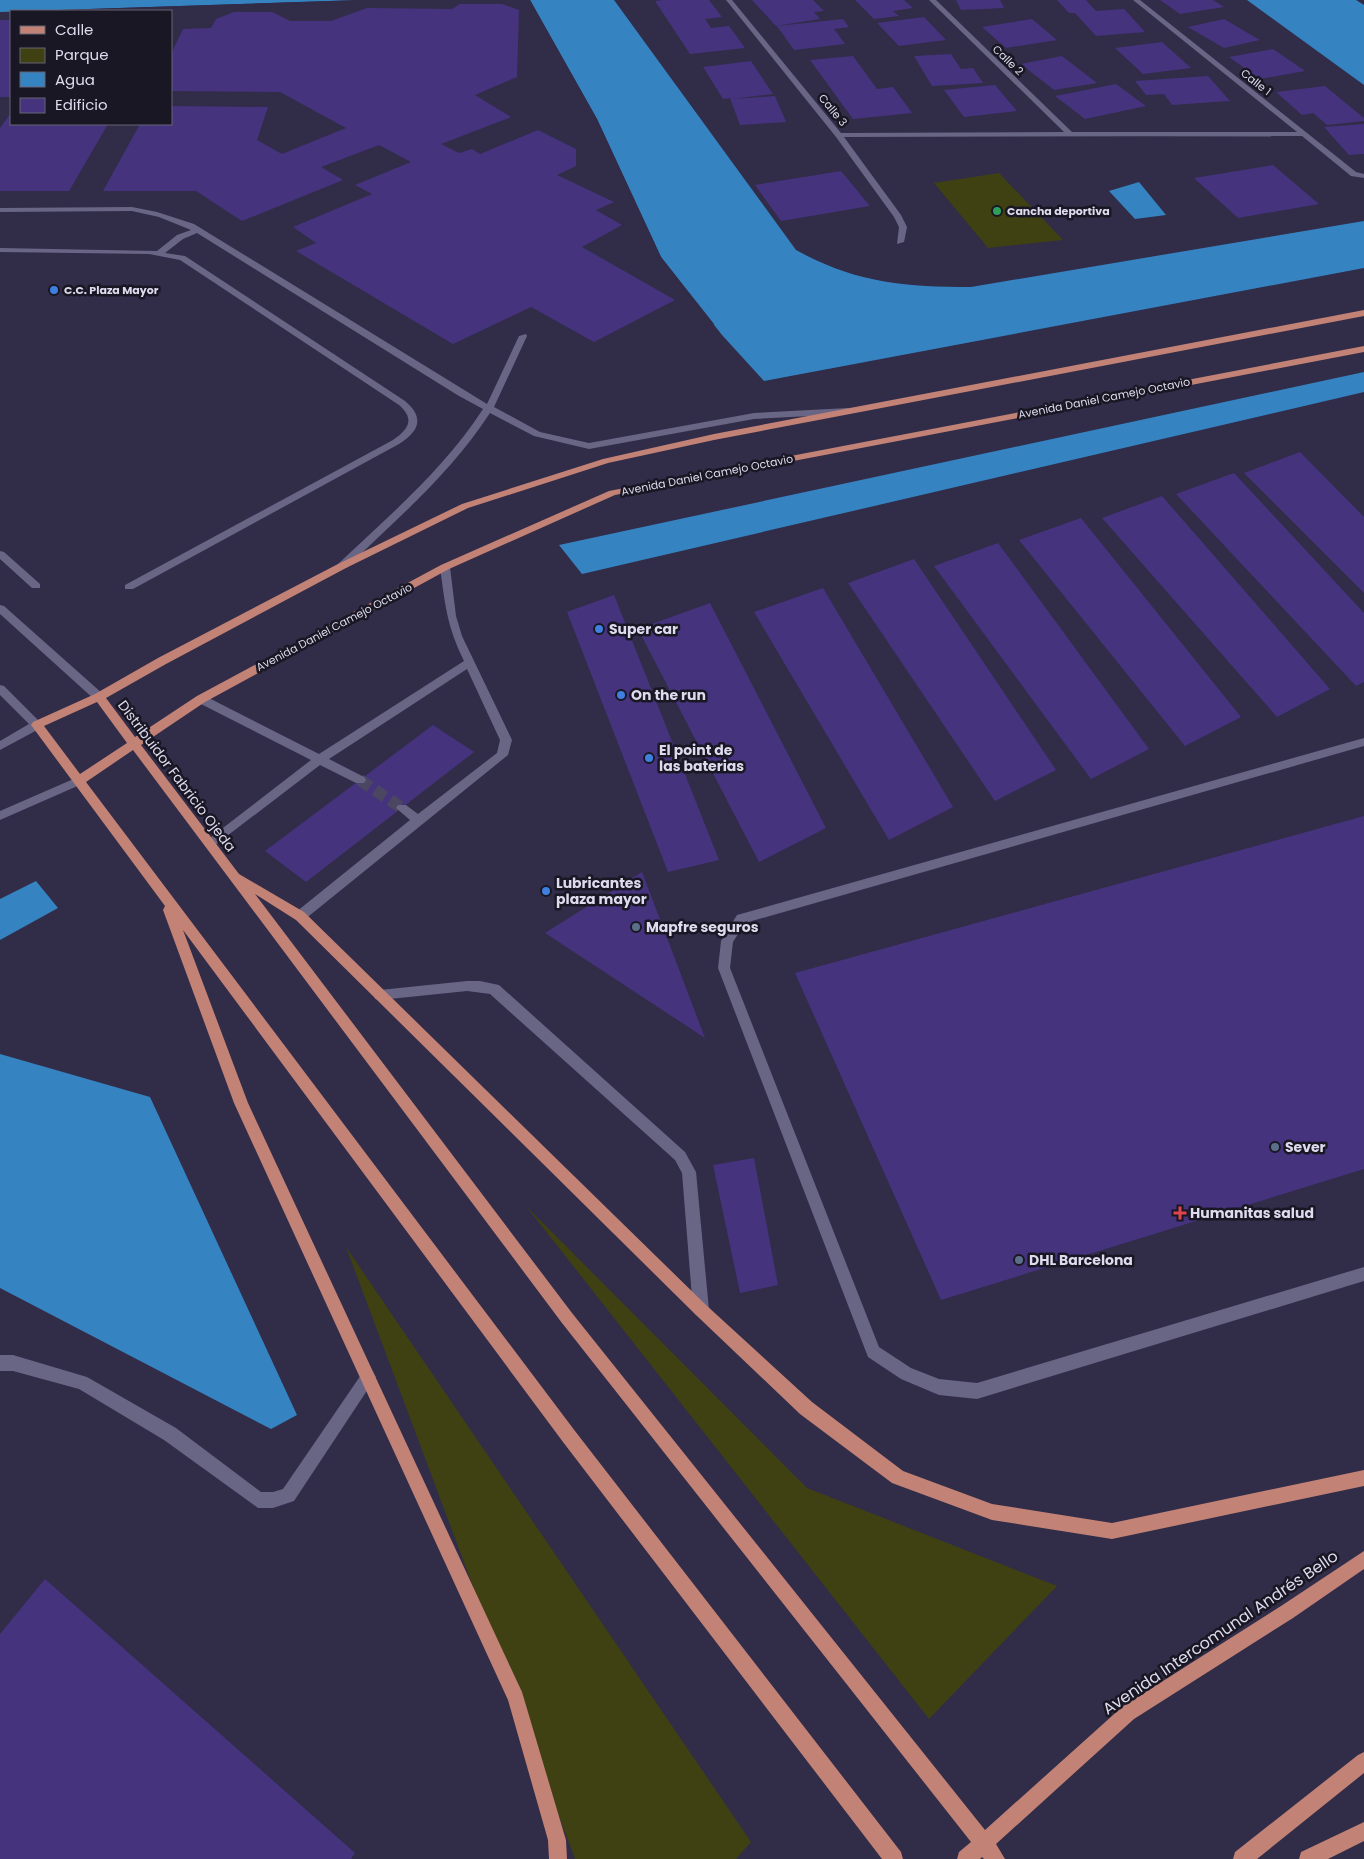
<svg xmlns="http://www.w3.org/2000/svg" width="1364" height="1859" viewBox="0 0 1364 1859" font-family="Poppins,sans-serif">
  <style>
    .green { fill: #3f4113 }
    .water { fill: #3683c2 }
    .pier { fill: #312c48 }
    .building { fill: #46337e }
    .lines { fill: none; stroke-linecap: round; stroke-linejoin: round }
    .minor-tunnel { stroke: #4b4661; stroke-width: 12; stroke-dasharray: 12 6; stroke-linecap: butt }
    .minor { fill: #696584; fill-rule: evenodd }
    .major { fill: #c28276; fill-rule: evenodd }
    .leisure-dot { fill: #2e9e5b; stroke: #191723; stroke-width: 2 }
    .shop-dot { fill: #3f7fe0; stroke: #191723; stroke-width: 2 }
    .service-dot { fill: #5c6f8a; stroke: #191723; stroke-width: 2 }
    .health-dot { fill: #e0444e; stroke: #191723; stroke-width: 2 }
    .labels { text-anchor: middle; stroke-width: 5; stroke-linejoin: round; paint-order: stroke }
    .far-street-label { font-size: 11px; fill: #dddbed; stroke: #191723 }
    .far-poi-label { font-size: 11px; font-weight: bold; fill: #dddbed; stroke: #191723; text-anchor: start }
    .poi-label { font-size: 14px; font-weight: bold; fill: #dddbed; stroke: #191723; text-anchor: start }
    .street-label { font-size: 14px; fill: #dddbed; stroke: #191723 }
    .near-street-label { font-size: 16px; fill: #dddbed; stroke: #191723 }
  </style>
  <rect width="100%" height="100%" fill="#312c48"/>
  <path class="green" d="M 999,173 L 1063,240 L 988,248 L 934,183 Z
    M 526,1206 L 807,1488 L 1057,1586 L 929,1719 Z
    M 346,1247 L 751,1842 L 736,1859 L 575,1859 Z"/>
  <path class="water" d="M 0,0 L 359,0 L 0,12 Z
    M 530,0 L 614,0 L 796,250 C 856,283 904,287 971,287 L 1364,221 L 1364,268 L 764,381 L 722,335 L 661,257 L 597,119 Z
    M 1247,0 L 1356,0 L 1364,5 L 1364,85 Z
    M 1139,182 L 1166,215 L 1135,219 L 1109,191 Z
    M 1364,372 L 1364,392 L 582,574 L 559,545 Z
    M 36,881 L 58,908 L 0,940 L 0,899 Z
    M 0,1054 L 150,1097 L 297,1415 L 271,1429 L 0,1288 Z"/>
  <path class="pier" d="M 362,0 L 359,2 L 102,11 L 28,11 Z
    M 527,0 L 530,0 L 597,119 L 661,257 L 714,324 L 712,325 L 659,258 L 595,120 Z"/>
  <path class="building" d="M 664,0 L 709,0 L 722,17 L 705,19 L 711,28 L 729,26 L 745,48 L 690,54 L 655,1 Z
    M 752,0 L 813,0 L 824,11 L 814,12 L 820,19 L 776,26 Z
    M 855,0 L 904,0 L 913,8 L 893,11 L 899,16 L 874,19 Z
    M 956,0 L 1000,0 L 1004,8 L 961,10 Z
    M 1057,0 L 1086,0 L 1096,11 L 1124,9 L 1145,32 L 1096,36 L 1075,13 L 1069,13 Z
    M 1160,0 L 1213,0 L 1224,7 L 1180,14 Z
    M 460,4 L 502,4 L 519,10 L 517,77 L 475,95 L 511,117 L 441,144 L 459,153 L 472,149 L 480,154 L 538,130 L 576,149 L 576,166 L 557,175 L 614,202 L 596,210 L 622,225 L 582,247 L 675,300 L 594,342 L 531,307 L 453,344 L 296,251 L 316,243 L 293,227 L 372,194 L 355,185 L 411,162 L 379,145 L 321,167 L 343,180 L 242,221 L 196,191 L 103,191 L 140,124 L 171,124 L 171,106 L 268,107 L 257,140 L 282,154 L 346,128 L 280,92 L 171,91 L 171,54 L 183,29 L 211,28 L 216,19 L 234,12 L 272,12 L 290,21 L 331,21 L 367,8 L 452,9 Z
    M 924,17 L 946,40 L 899,46 L 877,23 Z
    M 843,19 L 849,27 L 834,29 L 845,44 L 794,50 L 777,26 Z
    M 1032,19 L 1057,40 L 1006,48 L 982,27 Z
    M 1224,19 L 1260,40 L 1224,48 L 1188,27 Z
    M 0,20 L 11,20 L 11,97 L 0,97 Z
    M 1162,42 L 1191,68 L 1143,74 L 1115,48 Z
    M 1273,49 L 1305,71 L 1260,79 L 1229,57 Z
    M 951,54 L 961,69 L 973,68 L 983,83 L 932,86 L 914,56 Z
    M 853,56 L 877,89 L 893,87 L 912,113 L 853,119 L 810,60 Z
    M 1062,56 L 1097,83 L 1054,90 L 1021,64 Z
    M 751,61 L 773,94 L 732,99 L 775,96 L 786,122 L 740,125 L 730,98 L 723,99 L 703,67 Z
    M 1208,76 L 1230,101 L 1172,105 L 1164,94 L 1146,95 L 1135,81 Z
    M 1116,84 L 1146,106 L 1085,119 L 1055,96 Z
    M 995,85 L 1017,111 L 964,117 L 944,90 Z
    M 1325,86 L 1364,118 L 1364,121 L 1327,125 L 1313,113 L 1302,115 L 1276,92 Z
    M 11,113 L 11,124 L 108,124 L 69,191 L 0,191 L 0,128 Z
    M 1364,124 L 1364,154 L 1349,155 L 1324,127 Z
    M 1273,165 L 1319,204 L 1238,218 L 1194,178 Z
    M 841,171 L 870,206 L 781,221 L 755,185 Z
    M 1300,452 L 1364,517 L 1364,593 L 1244,473 Z
    M 1234,473 L 1364,613 L 1364,682 L 1356,686 L 1176,494 Z
    M 1162,496 L 1330,689 L 1277,717 L 1102,518 Z
    M 1081,518 L 1241,717 L 1185,746 L 1019,540 Z
    M 998,543 L 1149,749 L 1091,779 L 934,566 Z
    M 914,559 L 1056,770 L 995,801 L 848,583 Z
    M 823,588 L 953,807 L 889,840 L 754,612 Z
    M 614,595 L 719,860 L 668,872 L 567,612 Z
    M 710,603 L 826,828 L 759,862 L 638,629 Z
    M 433,725 L 474,752 L 306,882 L 265,851 Z
    M 1364,816 L 1364,1169 L 941,1300 L 795,973 Z
    M 642,872 L 705,1038 L 545,933 Z
    M 754,1158 L 778,1285 L 740,1293 L 713,1165 Z
    M 45,1579 L 355,1853 L 351,1859 L 0,1859 L 0,1634 Z"/>
  <g class="lines">
    <path class="minor-tunnel" d="M 360,780 L 402,808"/>
    <path class="minor" d="M 726,0 L 732,0 L 841,133 L 1064,132 L 929,0 L 936,0 L 1072,132 L 1297,132 L 1133,0 L 1140,0 L 1356,172 L 1364,174 L 1364,178 L 1351,176 L 1302,136 L 844,137 L 901,215 L 907,227 L 904,242 L 897,244 L 899,227 L 894,217 L 836,137 Z
      M 132,207 L 157,212 L 194,224 L 487,404 L 519,336 L 526,334 L 527,336 L 494,407 L 540,432 L 589,443 L 754,413 L 848,408 L 853,411 L 848,414 L 754,419 L 589,449 L 534,436 L 490,413 C 451,473 397,519 346,568 L 338,568 L 338,564 C 390,515 444,469 483,409 L 459,396 L 197,233 L 183,239 L 165,253 L 185,256 L 405,401 C 425,418 419,431 399,444 L 133,589 L 125,589 L 125,585 L 393,440 C 409,429 415,419 399,405 L 180,260 L 149,254 L 0,252 L 0,248 L 157,251 L 177,235 L 191,230 L 159,217 L 132,211 L 0,212 L 0,208 Z
      M 0,551 L 4,552 L 40,584 L 40,588 L 32,588 L 0,559 Z
      M 445,564 L 450,567 L 456,616 L 462,636 L 512,740 L 508,755 L 304,920 L 296,920 L 294,916 L 296,912 L 410,820 L 396,808 L 398,805 L 406,805 L 418,814 L 497,753 L 500,740 L 467,669 L 329,759 L 364,777 L 366,780 L 364,783 L 356,783 L 320,765 L 210,849 L 206,847 L 204,844 L 206,841 L 311,760 L 197,702 L 196,699 L 201,695 L 205,696 L 319,754 L 464,661 C 447,626 445,605 440,567 Z
      M 0,605 L 4,606 L 103,694 L 104,697 L 103,700 L 95,700 L 0,614 Z
      M 0,685 L 4,686 L 43,725 L 41,728 L 0,750 L 0,741 L 29,724 L 0,695 Z
      M 1364,738 L 1364,746 L 745,923 L 733,942 L 730,968 L 879,1347 L 911,1368 L 939,1379 L 977,1383 L 1364,1267 L 1364,1281 L 977,1399 L 939,1395 L 901,1379 L 868,1357 L 718,968 L 721,941 L 737,915 Z
      M 78,777 L 84,781 L 82,784 L 0,820 L 0,811 Z
      M 467,981 L 480,981 L 499,985 L 685,1152 L 696,1172 L 709,1310 L 706,1315 L 701,1317 L 696,1315 L 693,1310 L 682,1173 L 675,1160 L 490,994 L 467,991 L 380,1000 L 375,999 L 374,995 L 375,991 L 380,990 Z
      M 0,1355 L 13,1355 L 87,1377 L 176,1428 L 261,1492 L 273,1492 L 283,1489 L 363,1372 L 368,1369 L 373,1372 L 376,1377 L 294,1501 L 273,1508 L 258,1508 L 164,1440 L 79,1389 L 13,1371 L 0,1371 Z"/>
    <path class="major" d="M 1364,310 L 1364,316 L 714,440 L 608,463 L 468,508 L 346,568 L 166,664 L 106,698 L 135,737 L 197,696 L 441,565 L 609,491 L 1364,346 L 1364,352 L 615,495 L 449,569 L 205,702 L 141,745 L 239,874 L 304,912 L 706,1305 L 812,1402 L 903,1471 L 992,1504 L 1112,1523 L 1364,1470 L 1364,1486 L 1112,1539 L 992,1520 L 892,1483 L 800,1414 L 696,1315 L 296,920 L 255,894 L 572,1313 L 985,1830 L 1122,1707 L 1281,1606 L 1364,1551 L 1364,1569 L 1293,1618 L 1134,1719 L 996,1844 L 1005,1859 L 984,1859 L 982,1857 L 980,1859 L 957,1859 L 959,1852 L 971,1842 L 562,1323 L 133,750 L 86,782 L 575,1431 L 901,1852 L 903,1859 L 882,1859 L 563,1442 L 183,930 L 248,1103 L 522,1692 L 566,1840 L 567,1859 L 549,1859 L 548,1840 L 508,1700 L 234,1103 L 163,910 L 165,906 L 31,725 L 33,722 L 95,694 L 158,658 L 338,564 L 462,504 L 603,459 L 714,434 ZM 97,702 L 127,743 L 80,774 L 44,726 Z
      M 1364,1752 L 1364,1773 L 1257,1859 L 1233,1859 L 1235,1852 L 1358,1755 Z
      M 1364,1822 L 1364,1841 L 1328,1859 L 1299,1859 L 1301,1852 Z"/>
  </g>
  <circle class="leisure-dot" cx="997" cy="211" r="5"/>
  <g class="shop-dot">
    <circle cx="54" cy="290" r="5"/>
    <circle cx="599" cy="629" r="5"/>
    <circle cx="621" cy="695" r="5"/>
    <circle cx="649" cy="758" r="5"/>
    <circle cx="546" cy="891" r="5"/>
  </g>
  <g class="service-dot">
    <circle cx="636" cy="927" r="5"/>
    <circle cx="1275" cy="1147" r="5"/>
    <circle cx="1019" cy="1260" r="5"/>
  </g>
  <path class="health-dot" d="M1177.5 1205.5h5v5h5v5h-5v5h-5v-5h-5v-5h5z"/>
  <g class="labels">
    <g class="far-street-label">
      <text transform="translate(1008 60) rotate(44)" y="4">Calle 2</text>
      <text transform="translate(1256 82) rotate(38)" y="4">Calle 1</text>
      <text transform="translate(833 110) rotate(51)" y="4">Calle 3</text>
      <text transform="translate(1104 398) rotate(-11)" y="4">Avenida Daniel Camejo Octavio</text>
      <text transform="translate(707 475) rotate(-11)" y="4">Avenida Daniel Camejo Octavio</text>
      <text transform="translate(334 627) rotate(-28)" y="4">Avenida Daniel Camejo Octavio</text>
    </g>
    <g class="far-poi-label">
      <text x="1007" y="215">Cancha deportiva</text>
      <text x="64" y="294">C.C. Plaza Mayor</text>
    </g>
    <g class="poi-label">
      <text x="609" y="634">Super car</text>
      <text x="631" y="700">On the run</text>
      <text x="659" y="755">El point de<tspan x="659" dy="16">las baterias</tspan></text>
      <text x="556" y="888">Lubricantes<tspan x="556" dy="16">plaza mayor</tspan></text>
      <text x="646" y="932">Mapfre seguros</text>
      <text x="1285" y="1152">Sever</text>
      <text x="1190" y="1218">Humanitas salud</text>
      <text x="1029" y="1265">DHL Barcelona</text>
    </g>
    <g class="street-label">
      <text transform="translate(177 776) rotate(53)" y="5">Distribuidor Fabricio Ojeda</text>
    </g>
    <g class="near-street-label">
      <text transform="translate(1220 1632) rotate(-34)" y="6">Avenida Intercomunal Andrés Bello</text>
    </g>
  </g>
  <rect x="10" y="10" width="162" height="115" fill="#191723" stroke="#676574"/>
  <rect x="20" y="26" width="25" height="8" fill="#c28276" stroke="#676574"/>
  <text x="55" y="35" font-size="15" fill="#dddbed">Calle</text>
  <rect x="20" y="48" width="25" height="15" fill="#3f4113" stroke="#676574"/>
  <text x="55" y="60" font-size="15" fill="#dddbed">Parque</text>
  <rect x="20" y="72" width="25" height="15" fill="#3683c2" stroke="#676574"/>
  <text x="55" y="85" font-size="15" fill="#dddbed">Agua</text>
  <rect x="20" y="98" width="25" height="15" fill="#46337e" stroke="#676574"/>
  <text x="55" y="110" font-size="15" fill="#dddbed">Edificio</text>
</svg>
